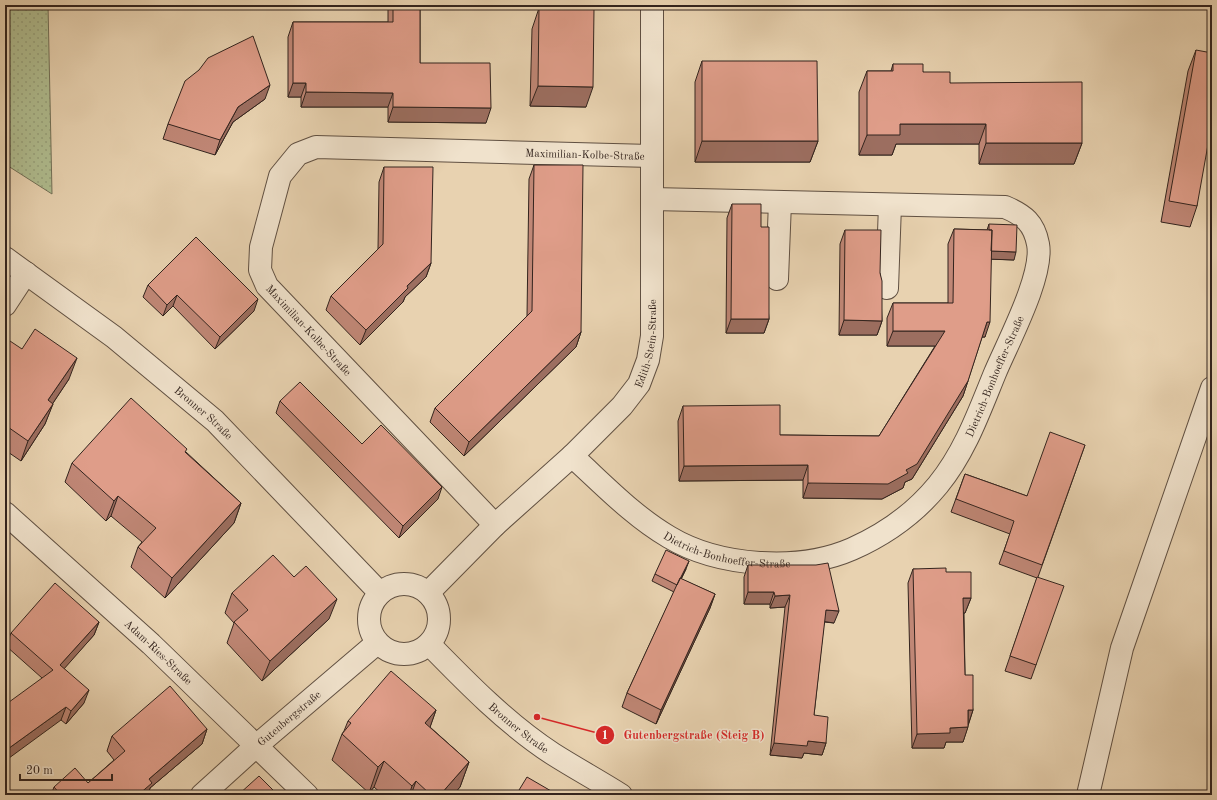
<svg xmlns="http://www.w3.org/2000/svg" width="1217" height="800" viewBox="0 0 1217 800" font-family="'Old Standard TT',serif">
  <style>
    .park { fill: url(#park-dots); stroke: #727057 }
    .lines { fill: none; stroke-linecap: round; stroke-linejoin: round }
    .minor-casing { stroke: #605042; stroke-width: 24 }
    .minor { stroke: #f0e2cc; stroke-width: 22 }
    .wall { fill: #c08776; stroke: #33241e }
    .shaded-wall { fill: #9c6e60; stroke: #33241e }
    .building { fill: #df9d89; stroke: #33241e }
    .labels { text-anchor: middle; stroke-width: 3; stroke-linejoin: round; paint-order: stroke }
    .street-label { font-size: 11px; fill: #33241e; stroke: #f0e2cc }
    .leader { fill: none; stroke: #d62828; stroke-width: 1.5 }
    .callout-dot { fill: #d62828; stroke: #f0e2cc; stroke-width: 1.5 }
    .mark-label { font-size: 12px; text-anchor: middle; font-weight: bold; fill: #fff }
    .callout-label { font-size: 12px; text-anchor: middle; font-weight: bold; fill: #d62828; stroke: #f0e2cc; stroke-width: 3; stroke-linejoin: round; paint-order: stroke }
  </style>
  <defs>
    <pattern id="park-dots" width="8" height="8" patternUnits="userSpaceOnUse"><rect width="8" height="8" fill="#b0bd90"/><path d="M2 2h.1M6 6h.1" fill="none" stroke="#98a27c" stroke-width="1.8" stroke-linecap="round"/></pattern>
  </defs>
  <rect width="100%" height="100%" fill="#e8d2b0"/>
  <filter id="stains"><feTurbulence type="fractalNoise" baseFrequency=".005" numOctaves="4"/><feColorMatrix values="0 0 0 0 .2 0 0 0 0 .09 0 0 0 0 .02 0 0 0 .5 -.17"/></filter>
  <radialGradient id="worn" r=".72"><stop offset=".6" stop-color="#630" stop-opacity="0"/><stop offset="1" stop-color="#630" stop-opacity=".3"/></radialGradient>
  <path class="park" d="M 5,5 L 48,5 L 52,194 L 5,164 Z"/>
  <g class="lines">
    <g class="minor-casing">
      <g id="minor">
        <path id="s1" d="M 5,258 L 114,337 L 215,421 L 380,593"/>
        <path d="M 777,279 L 780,202"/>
        <path d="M 887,288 L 890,205"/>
        <path d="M 5,305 L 26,273"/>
        <path id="s2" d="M 572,456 C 603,484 633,516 669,537 C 719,567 799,572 852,549 C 886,534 915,513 938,485 C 965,452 979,412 995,373 C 1008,342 1044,275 1038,244 C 1034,223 1024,215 1005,207 L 652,199"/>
        <path id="s3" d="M 5,513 L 151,644 L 307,795"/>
        <path id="s4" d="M 495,525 L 267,286 L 260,270 L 261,247 L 280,176 L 298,154 L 316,147 L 651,156"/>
        <circle cx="404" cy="619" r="35"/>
        <path id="s5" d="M 428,593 L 495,525 L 572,456 L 622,406 L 639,384 L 648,360 L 652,336 L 652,5"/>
        <path id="s6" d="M 429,644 C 467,683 507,724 553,754 C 575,768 599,781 621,795"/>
        <path id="s7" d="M 202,795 L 256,746 L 377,643"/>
        <path d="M 1088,795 L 1122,648 L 1212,388"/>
      </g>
    </g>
    <use href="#minor" class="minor"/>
  </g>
  <path class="wall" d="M 388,5 L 420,5 L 420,63 L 486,123 L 388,122 L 388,107 L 301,107 L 301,97 L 288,97 L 288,37 L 293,22 L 388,22 Z
    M 539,8 L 586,107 L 530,106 L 532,29 Z
    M 1196,50 L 1197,206 L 1190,227 L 1161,222 L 1188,71 Z
    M 702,61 L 818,141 L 810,162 L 695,162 L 695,82 Z
    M 893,64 L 923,72 L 950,83 L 1082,143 L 1074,164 L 979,164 L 979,144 L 896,144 L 892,155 L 859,155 L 859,92 L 867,71 L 891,71 Z
    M 265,99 L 233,122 L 215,155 L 163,139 L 168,124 Z
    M 534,165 L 581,332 L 576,347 L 464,456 L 430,422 L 435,408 L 527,316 L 529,179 Z
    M 384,167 L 431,263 L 426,277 L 405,297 L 403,302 L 360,345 L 326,310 L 331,296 L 378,249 L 379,182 Z
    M 732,204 L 761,227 L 769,319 L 764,333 L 726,333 L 727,218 Z
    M 989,224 L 1014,260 L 991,259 L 985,337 L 982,337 L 963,396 L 912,479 L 905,482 L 903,488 L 882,499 L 803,498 L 803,480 L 679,481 L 678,421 L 683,406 L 780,435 L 879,436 L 935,346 L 887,346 L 887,318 L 893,303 L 948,303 L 948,244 L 954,229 L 987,230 Z
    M 845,230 L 880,273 L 882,321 L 877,335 L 839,335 L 840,244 Z
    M 148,285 L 254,311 L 215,349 L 173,306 L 163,316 L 143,297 Z
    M 5,349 L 22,349 L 69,379 L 53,403 L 45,424 L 21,461 L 5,450 Z
    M 280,401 L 362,444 L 438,499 L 399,538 L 276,413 Z
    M 1085,445 L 1038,577 L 1036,665 L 1031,679 L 1005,671 L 1037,578 L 999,564 L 1010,534 L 951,512 L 965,474 L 1027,496 Z
    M 186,452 L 241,503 L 234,523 L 165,598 L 131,567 L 138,547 L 142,542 L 111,516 L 106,521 L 65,482 L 72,463 Z
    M 748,565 L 834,623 L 824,622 L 814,715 L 826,743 L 822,755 L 804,753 L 802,758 L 770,755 L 785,607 L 770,608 L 770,604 L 744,604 L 744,577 Z
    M 686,569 L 681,579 L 715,594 L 710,608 L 656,724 L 622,707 L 627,693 L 674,592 L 652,581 L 655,574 Z
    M 913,569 L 946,572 L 971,598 L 965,613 L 964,613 L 965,675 L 973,710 L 963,742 L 946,742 L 944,748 L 912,748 L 908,583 Z
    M 232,593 L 329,619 L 262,681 L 227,643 L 234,623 L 225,613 Z
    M 99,622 L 94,635 L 64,668 L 84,703 L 66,724 L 61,720 L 42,678 L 6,646 L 11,633 Z
    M 436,710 L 430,727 L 469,762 L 460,787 L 453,795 L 383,795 L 374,787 L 369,793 L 332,760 L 342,734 L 344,731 L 348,721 Z
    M 207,729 L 202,744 L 150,788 L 148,795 L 51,795 L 54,787 L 88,783 L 114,760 L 107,751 L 112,736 Z"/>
  <path class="shaded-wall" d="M 293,83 L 306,83 L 301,97 L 288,97 Z
    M 270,85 L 265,99 L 233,122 L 215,155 L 220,140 L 238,107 Z
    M 538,86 L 593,87 L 586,107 L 530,106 Z
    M 306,92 L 393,93 L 388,107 L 301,107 Z
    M 393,107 L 491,108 L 486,123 L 388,122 Z
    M 900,124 L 986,124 L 979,144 L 896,144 L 892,155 L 859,155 L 867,135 Z
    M 702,141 L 818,141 L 810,162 L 695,162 Z
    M 986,143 L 1082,143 L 1074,164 L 979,164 Z
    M 989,251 L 1016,252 L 1014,260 L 986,259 Z
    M 431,263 L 426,277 L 405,297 L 403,302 L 360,345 L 366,330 L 407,286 Z
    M 177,295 L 173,306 L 163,316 L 167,305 Z
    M 258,299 L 254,311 L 215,349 L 220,337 Z
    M 731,319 L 769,319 L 764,333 L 726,333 Z
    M 844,320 L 882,321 L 877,335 L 839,335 Z
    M 987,322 L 990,322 L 985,337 L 982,337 Z
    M 893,331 L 945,331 L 939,346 L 887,346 Z
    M 581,332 L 576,347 L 464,456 L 469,442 Z
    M 77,358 L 69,379 L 41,421 L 48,400 Z
    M 968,381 L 963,396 L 912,479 L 905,482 L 903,488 L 882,499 L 803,498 L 808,483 L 906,470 Z
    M 53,404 L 45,424 L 21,461 L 28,441 Z
    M 808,465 L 803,480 L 679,481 L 684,466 Z
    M 442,487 L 438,499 L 399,538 L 403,526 Z
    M 118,496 L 111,516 L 106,521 L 114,501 Z
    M 241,503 L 234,523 L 165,598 L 172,578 Z
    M 689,561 L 686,569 L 675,592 L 678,585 Z
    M 748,592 L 774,592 L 770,604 L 744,604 Z
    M 715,594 L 710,608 L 656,724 L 661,710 Z
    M 790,595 L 785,607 L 770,608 L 775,596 Z
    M 963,598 L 971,598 L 965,613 L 958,613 Z
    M 337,599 L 329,619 L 262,681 L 270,661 Z
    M 826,610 L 839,611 L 834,623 L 821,621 Z
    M 99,622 L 94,635 L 56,678 L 60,665 Z
    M 89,690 L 84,703 L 66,724 L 71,711 Z
    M 66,707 L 61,720 L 5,761 L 5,751 Z
    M 436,710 L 427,736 L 425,723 Z
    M 968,710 L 973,710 L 968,725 Z
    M 968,727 L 963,742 L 946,742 L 944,748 L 912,748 L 917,734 L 950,728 Z
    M 207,729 L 202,744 L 150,788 L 148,795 L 138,795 L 149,779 Z
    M 808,741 L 826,743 L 822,755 L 804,753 L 802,758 L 770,755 L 774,743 Z
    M 384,761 L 374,787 L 369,793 L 378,767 Z
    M 469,762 L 460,787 L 453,795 L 440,795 Z
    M 416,781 L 411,795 L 409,795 L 412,786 Z"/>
  <path class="building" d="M 393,5 L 420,5 L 420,63 L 490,63 L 491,108 L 393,107 L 393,93 L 306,92 L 306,83 L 293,83 L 293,22 L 393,22 Z
    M 539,8 L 594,9 L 593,87 L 538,86 Z
    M 253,36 L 270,85 L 238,107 L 220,140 L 168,124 L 185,81 L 199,70 L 208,58 Z
    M 1196,50 L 1212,53 L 1212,122 L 1197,206 L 1169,201 Z
    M 702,61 L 817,61 L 818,141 L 702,141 Z
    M 893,64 L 923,64 L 923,72 L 950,72 L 950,83 L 1082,82 L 1082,143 L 986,143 L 986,124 L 900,124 L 900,135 L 867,135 L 867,71 L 893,71 Z
    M 534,165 L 583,165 L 581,332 L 469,442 L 435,408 L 532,311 Z
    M 384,167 L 433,167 L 431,263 L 407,286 L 408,288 L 366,330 L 331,296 L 383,244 Z
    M 732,204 L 761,204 L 761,227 L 769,227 L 769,319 L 731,319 Z
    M 989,224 L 1017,225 L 1016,252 L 991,251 L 992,230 L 989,230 Z
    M 954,229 L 992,230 L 990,322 L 987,322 L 968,381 L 917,464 L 906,470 L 908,473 L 888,484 L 808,483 L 808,465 L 684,466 L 683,406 L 780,405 L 780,435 L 879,436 L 945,331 L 893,331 L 893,303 L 953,303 Z
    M 845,230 L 881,230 L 880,273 L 882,281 L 882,321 L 844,320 Z
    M 196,237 L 258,299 L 220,337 L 177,295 L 167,305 L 148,285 Z
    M 35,329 L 77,358 L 48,400 L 53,404 L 28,441 L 5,425 L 5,349 L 10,341 L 22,349 Z
    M 300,382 L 362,444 L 381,425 L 442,487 L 403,526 L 280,401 Z
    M 131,398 L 187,449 L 185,452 L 241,503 L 172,578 L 138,547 L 156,528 L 118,496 L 114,501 L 72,463 Z
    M 1050,432 L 1085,445 L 1042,565 L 1004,551 L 1014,521 L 956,499 L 965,474 L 1027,496 Z
    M 666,550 L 689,561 L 677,585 L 655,574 Z
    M 273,555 L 294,577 L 306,566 L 337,599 L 270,661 L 234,622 L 248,610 L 232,593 Z
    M 828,563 L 839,611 L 826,610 L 814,715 L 828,717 L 826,743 L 808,741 L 807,746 L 774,743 L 790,595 L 775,596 L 774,592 L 748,592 L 748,565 L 816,565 Z
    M 946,568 L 946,572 L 971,572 L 971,598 L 963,598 L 965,675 L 973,675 L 973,710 L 968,710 L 968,727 L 950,728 L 950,733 L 917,734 L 913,569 Z
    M 1037,577 L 1064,586 L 1036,665 L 1010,656 Z
    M 680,578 L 715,594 L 661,710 L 627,693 Z
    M 55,583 L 99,622 L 60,665 L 89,690 L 71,711 L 66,707 L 5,751 L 5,705 L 53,670 L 11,633 Z
    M 391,671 L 436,710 L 425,723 L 469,762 L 440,795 L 431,795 L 416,781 L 412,786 L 384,761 L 378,767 L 342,734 L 351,723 L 348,721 Z
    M 170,686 L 207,729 L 149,779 L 152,783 L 138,795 L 61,795 L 54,787 L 75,768 L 88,783 L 125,751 L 112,736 Z
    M 259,776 L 278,795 L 238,795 Z
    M 527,777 L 558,795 L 516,795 Z"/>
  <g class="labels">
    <g class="street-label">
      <text dy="4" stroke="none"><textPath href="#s4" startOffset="761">Maximilian-Kolbe-Straße</textPath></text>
      <text transform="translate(309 330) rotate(47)" y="4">Maximilian-Kolbe-Straße</text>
      <text dy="4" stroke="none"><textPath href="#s5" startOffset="339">Edith-Stein-Straße</textPath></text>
      <text dy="4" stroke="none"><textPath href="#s2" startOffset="547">Dietrich-Bonhoeffer-Straße</textPath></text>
      <text dy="4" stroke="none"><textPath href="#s1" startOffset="252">Bronner Straße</textPath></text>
      <text dy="4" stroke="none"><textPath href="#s2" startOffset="187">Dietrich-Bonhoeffer-Straße</textPath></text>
      <text dy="4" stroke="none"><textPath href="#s3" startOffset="207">Adam-Ries-Straße</textPath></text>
      <text dy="4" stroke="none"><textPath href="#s7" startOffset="116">Gutenbergstraße</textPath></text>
      <text dy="4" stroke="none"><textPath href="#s6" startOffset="123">Bronner Straße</textPath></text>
    </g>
  </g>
  <path class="leader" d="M537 717L605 735"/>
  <g class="callout-dot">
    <circle cx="537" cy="717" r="4"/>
    <circle cx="605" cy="735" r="10"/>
  </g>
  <g class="mark-label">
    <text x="605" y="739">1</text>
  </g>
  <g class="callout-label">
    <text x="694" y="739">Gutenbergstraße (Steig B)</text>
  </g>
  <rect width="1217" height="800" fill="none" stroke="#e8d2b0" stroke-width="20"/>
  <rect x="6" y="6" width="1205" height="788" fill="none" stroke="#33241e" stroke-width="2"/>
  <rect x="10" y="10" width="1197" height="780" fill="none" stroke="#33241e"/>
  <path d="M20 774v6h92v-6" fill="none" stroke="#33241e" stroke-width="2"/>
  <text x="26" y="774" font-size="12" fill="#33241e" stroke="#f0e2cc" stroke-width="3" paint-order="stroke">20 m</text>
  <rect width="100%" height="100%" filter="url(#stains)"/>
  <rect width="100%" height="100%" fill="url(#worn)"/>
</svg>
